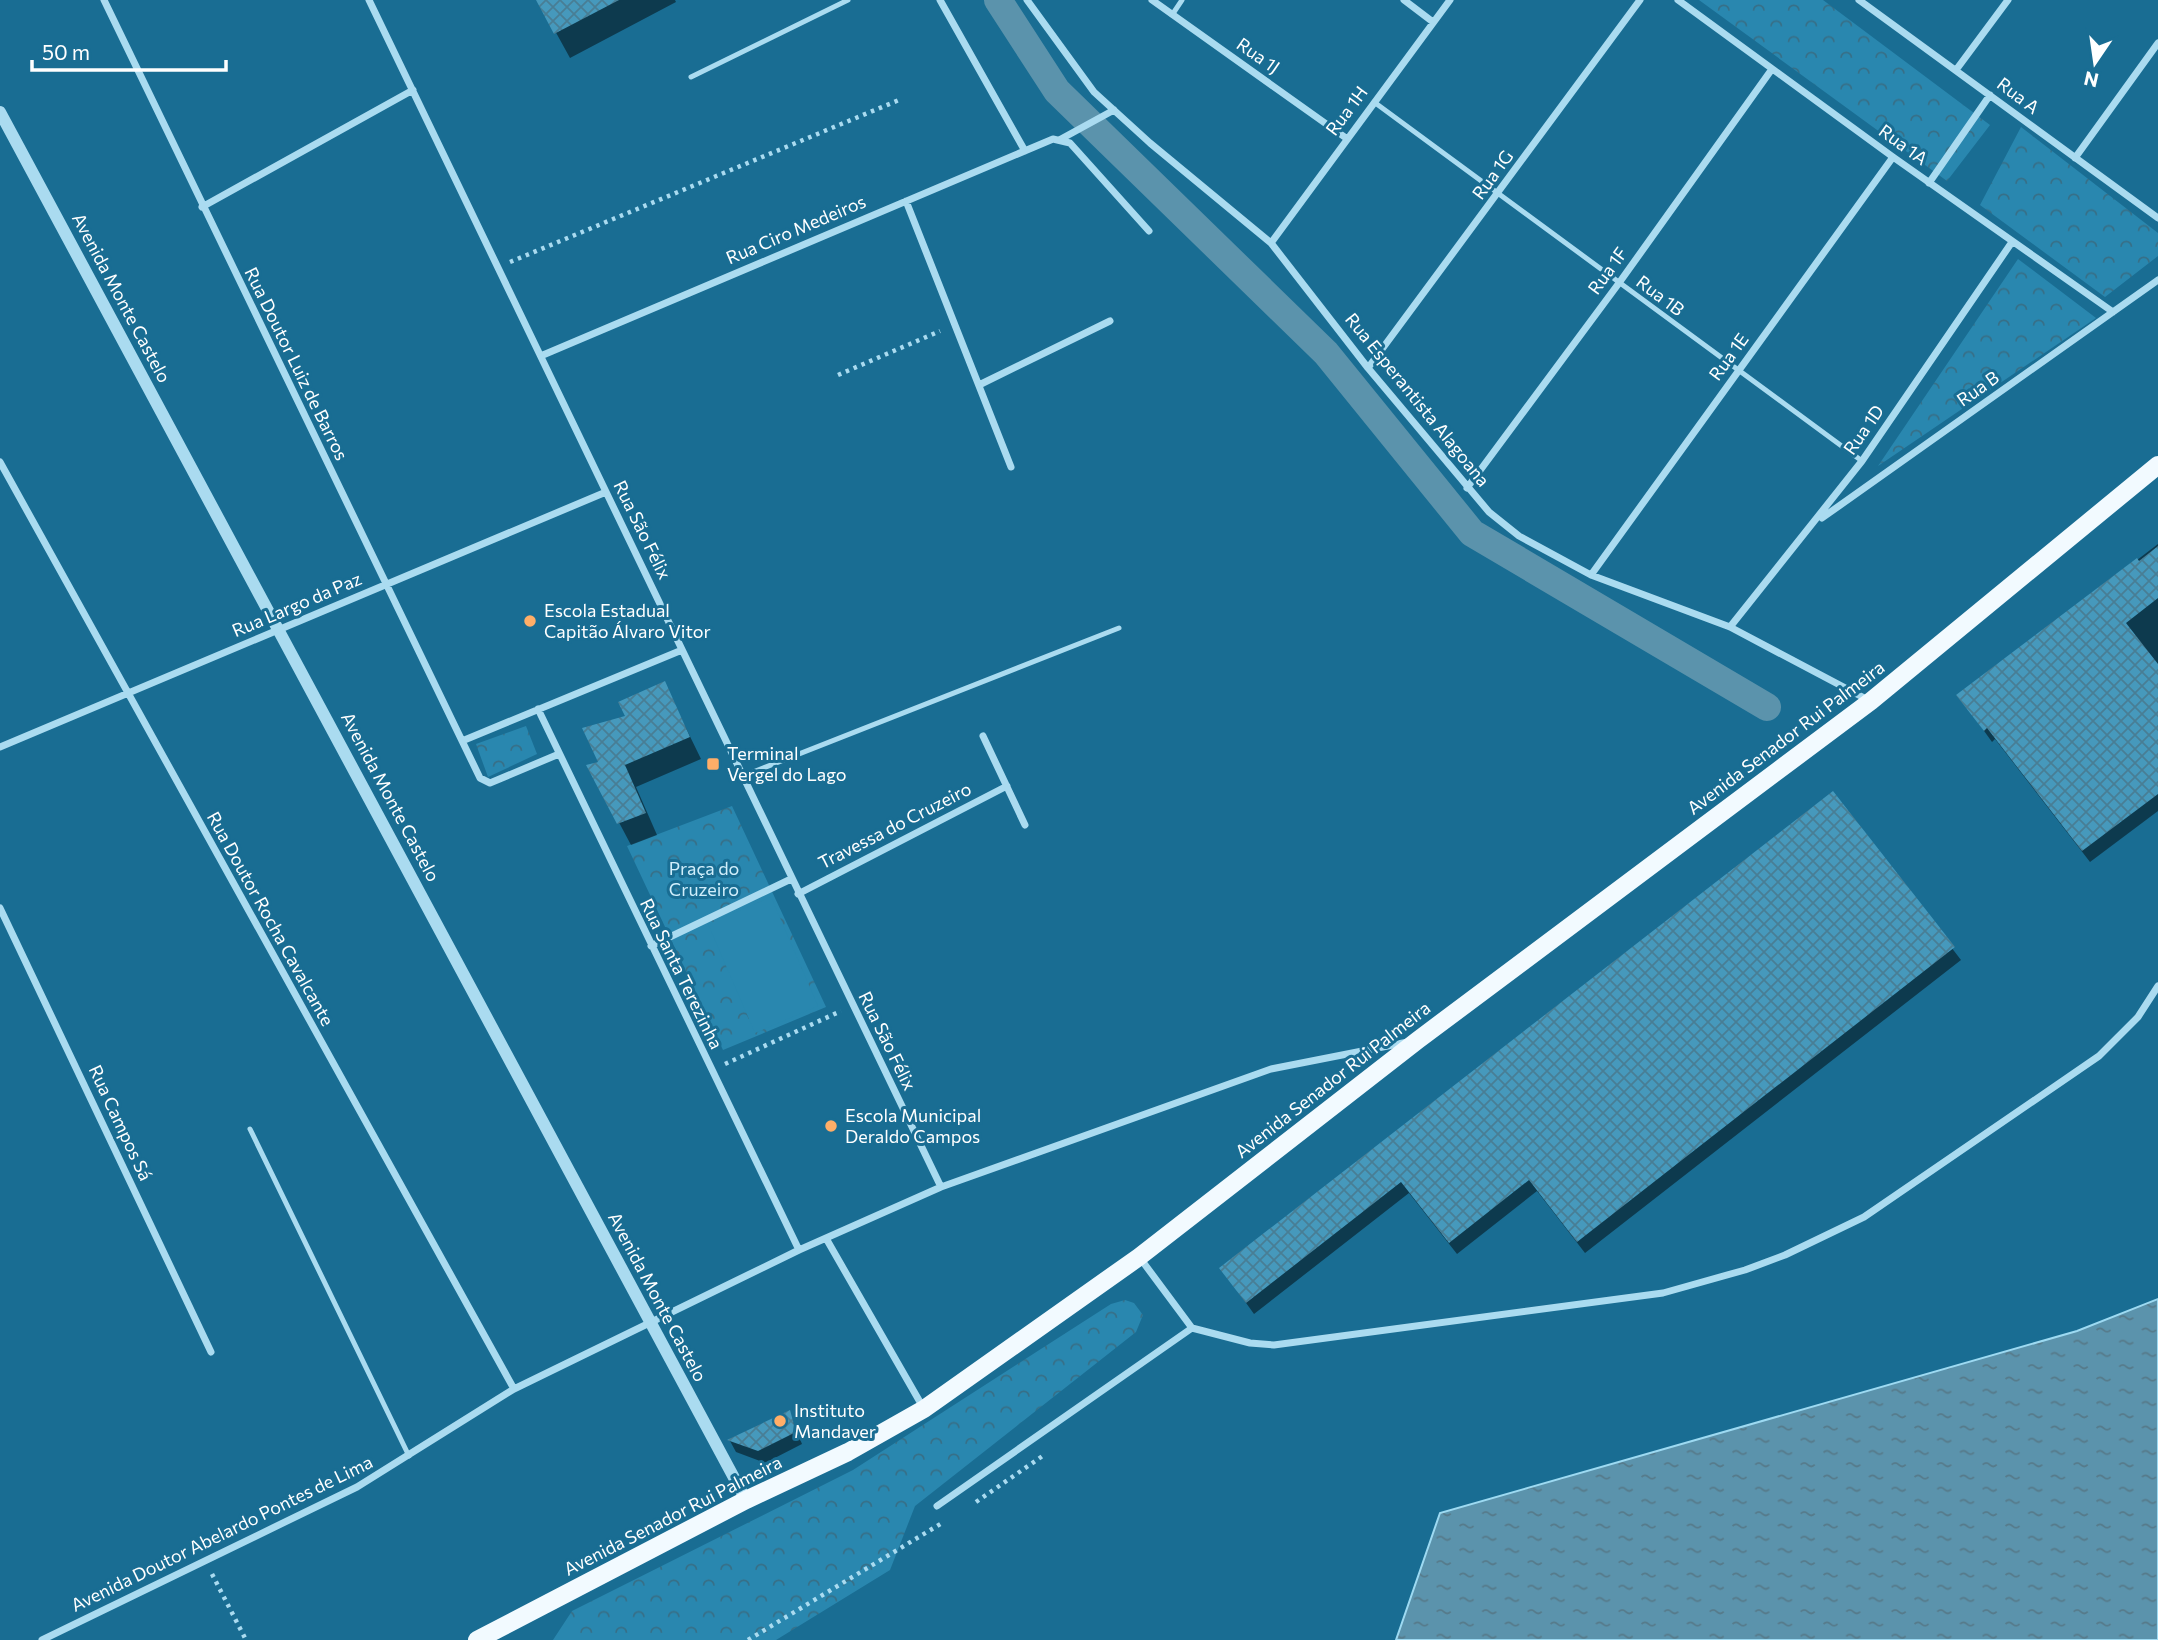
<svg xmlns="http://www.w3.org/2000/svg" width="2158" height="1640" viewBox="0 0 2158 1640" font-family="Commissioner,sans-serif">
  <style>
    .park { fill: url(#park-crowns) }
    .pitch { fill: #2987af }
    .water { fill: url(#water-ripples); stroke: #9ddaf2; stroke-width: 2 }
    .shadow { fill: #0007 }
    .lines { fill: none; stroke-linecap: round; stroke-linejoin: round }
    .canal { stroke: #5b93ac; stroke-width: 28 }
    .building { fill: url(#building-cross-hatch) }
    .path { stroke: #aadbf0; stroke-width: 4.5; stroke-dasharray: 3.5 5; stroke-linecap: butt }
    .service { stroke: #aadbf0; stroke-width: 5 }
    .minor { stroke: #aadbf0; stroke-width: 7 }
    .tertiary { stroke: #aadbf0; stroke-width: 12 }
    .primary { stroke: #f2faff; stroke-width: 18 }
    .poi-dot { fill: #ffae68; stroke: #196d93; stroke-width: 2.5 }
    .labels { text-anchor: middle; stroke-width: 6; stroke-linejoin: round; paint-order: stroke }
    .street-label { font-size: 18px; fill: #fff; stroke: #196d93 }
    .poi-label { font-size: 18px; fill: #fff; stroke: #196d93; text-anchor: start }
    .park-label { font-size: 18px; fill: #d0eefb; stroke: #196d93 }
  </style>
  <defs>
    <pattern id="park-crowns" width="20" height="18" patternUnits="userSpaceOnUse" patternTransform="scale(1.75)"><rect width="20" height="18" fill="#2987af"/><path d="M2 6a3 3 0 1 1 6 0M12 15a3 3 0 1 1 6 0" fill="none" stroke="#376f87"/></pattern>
    <pattern id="water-ripples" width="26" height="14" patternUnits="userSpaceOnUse" patternTransform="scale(1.75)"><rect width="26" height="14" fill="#5b93ac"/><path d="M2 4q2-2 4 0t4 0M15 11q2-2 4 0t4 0" fill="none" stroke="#567a8a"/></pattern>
    <pattern id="building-cross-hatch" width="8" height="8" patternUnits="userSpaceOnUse" patternTransform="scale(1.75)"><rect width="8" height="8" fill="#4699bc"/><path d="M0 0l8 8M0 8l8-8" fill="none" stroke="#487e95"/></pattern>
  </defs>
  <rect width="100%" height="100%" fill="#196d93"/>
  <path class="park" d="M 1699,0 L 1823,0 L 1990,125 L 1947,181 Z
    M 2021,127 L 2158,233 L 2158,256 L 2105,297 L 1980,205 Z
    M 2018,259 L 2096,318 L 1878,466 Z
    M 526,726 L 537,754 L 488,777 L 476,744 Z
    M 732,806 L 826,1007 L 723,1050 L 627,846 Z
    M 1125,1300 L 1134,1303 L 1143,1315 L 1136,1332 L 915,1506 L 890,1570 L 776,1640 L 553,1640 L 572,1611 L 853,1470 L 1111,1304 Z"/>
  <path class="pitch" d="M 771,897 L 818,1006 L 755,1033 L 708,924 Z"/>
  <path class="water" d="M 2158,1299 L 2158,1640 L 1396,1640 L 1440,1513 L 2077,1331 Z"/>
  <path class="shadow" d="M 538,0 L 675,0 L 676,2 L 570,58 Z
    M 2158,544 L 2158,811 L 2090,862 L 1995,739 L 1992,742 L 1959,696 Z
    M 664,683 L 701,759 L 636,787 L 657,835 L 631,845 L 589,766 L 601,763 L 627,718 Z
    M 1833,793 L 1961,960 L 1585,1253 L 1537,1191 L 1457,1254 L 1409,1193 L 1254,1314 L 1221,1268 Z
    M 789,1412 L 802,1444 L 765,1463 L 736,1452 L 730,1441 Z"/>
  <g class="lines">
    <path class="canal" d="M 998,0 L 1057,91 L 1326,353 L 1472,533 L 1767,707"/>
  </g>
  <path class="building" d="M 536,0 L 619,0 L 554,34 Z
    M 2158,546 L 2158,598 L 2126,623 L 2158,664 L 2158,794 L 2082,851 L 1987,728 L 1984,731 L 1956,695 L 2137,558 L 2139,561 Z
    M 665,681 L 690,737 L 625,765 L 646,813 L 617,824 L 586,765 L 598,762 L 582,728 L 625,716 L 618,702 Z
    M 1833,791 L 1955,947 L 1577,1242 L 1529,1180 L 1449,1243 L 1401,1182 L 1246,1303 L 1219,1268 Z
    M 790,1410 L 796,1432 L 758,1451 L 727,1440 Z"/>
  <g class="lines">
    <path class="path" d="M 510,262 L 899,100
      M 838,375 L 940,331
      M 725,1064 L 841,1011
      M 976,1502 L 1044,1455
      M 212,1574 L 246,1640
      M 748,1640 L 942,1523"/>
    <path class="service" d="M 1172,15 L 1182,0
      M 691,77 L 848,0
      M 1374,102 L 1862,461
      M 743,776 L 1119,628
      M 250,1129 L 409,1456"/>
    <path class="minor" d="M 104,0 L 480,778 L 490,783 L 559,754
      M 369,0 L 941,1187
      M 940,0 L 1025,151
      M 1027,0 L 1094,92 L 1150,143 L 1271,243 L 1368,368 L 1489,512 L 1519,536 L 1591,575 L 1730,627 L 1870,701
      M 1152,0 L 1346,138
      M 1404,0 L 1433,22
      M 1678,0 L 1893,157 L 2113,312
      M 1859,0 L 2158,218
      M 1956,70 L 2008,0
      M 1061,139 L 1114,110
      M 2075,158 L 2158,43
      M 1929,183 L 1990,95
      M 906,201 L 1011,467
      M 202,207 L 413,90
      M 1271,243 L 1450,0
      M 543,355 L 1053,139 L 1070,143 L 1149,231
      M 1368,368 L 1640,0
      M 979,385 L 1110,321
      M 0,462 L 514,1389
      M 1467,488 L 1619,283 L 1772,69
      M 1822,518 L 2158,280
      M 1591,575 L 1893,157
      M 1730,627 L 1862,461 L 2012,242
      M 538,709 L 799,1250
      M 983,736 L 1025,825
      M 462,741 L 682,650
      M 0,747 L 606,492
      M 798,894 L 1007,786
      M 0,908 L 211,1352
      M 651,946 L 791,879
      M 827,1240 L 924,1409
      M 1140,1258 L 1192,1328 L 1250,1343 L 1274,1345 L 1663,1293 L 1745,1270 L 1785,1255 L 1864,1217 L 2099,1056 L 2138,1017 L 2158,986
      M 937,1506 L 1192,1328
      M 42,1640 L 357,1487 L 514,1389 L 799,1250 L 941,1187 L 1271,1069 L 1408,1042"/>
    <path class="tertiary" d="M 0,112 L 746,1500"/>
    <path class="primary" d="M 477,1640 L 746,1500 L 848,1452 L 924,1409 L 1139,1257 L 1418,1040 L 1871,701 L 2158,465"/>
  </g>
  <g class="poi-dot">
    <circle cx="530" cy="621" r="7"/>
    <rect x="706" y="757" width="14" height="14" rx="3.5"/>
    <circle cx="831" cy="1126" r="7"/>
    <circle cx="780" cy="1421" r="7"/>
  </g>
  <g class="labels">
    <g class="street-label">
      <text transform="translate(1258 56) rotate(35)" y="6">Rua 1J</text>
      <text transform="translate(2018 96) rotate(37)" y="6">Rua A</text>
      <text transform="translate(1347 111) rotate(-53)" y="6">Rua 1H</text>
      <text transform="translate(1903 145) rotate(36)" y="6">Rua 1A</text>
      <text transform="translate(1493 175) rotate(-54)" y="6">Rua 1G</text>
      <text transform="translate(796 230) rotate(-23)" y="6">Rua Ciro Medeiros</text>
      <text transform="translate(1608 271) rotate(-54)" y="6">Rua 1F</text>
      <text transform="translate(1660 296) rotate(37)" y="6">Rua 1B</text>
      <text transform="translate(121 298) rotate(62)" y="6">Avenida Monte Castelo</text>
      <text transform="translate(1729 357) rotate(-54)" y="6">Rua 1E</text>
      <text transform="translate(296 364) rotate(64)" y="6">Rua Doutor Luiz de Barros</text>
      <text transform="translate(1978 389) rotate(-35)" y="6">Rua B</text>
      <text transform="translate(1417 400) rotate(51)" y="6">Rua Esperantista Alagoana</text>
      <text transform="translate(1864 430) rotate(-55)" y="6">Rua 1D</text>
      <text transform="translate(642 530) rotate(64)" y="6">Rua São Félix</text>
      <text transform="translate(297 605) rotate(-23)" y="6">Rua Largo da Paz</text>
      <text transform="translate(1786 738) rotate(-37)" y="6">Avenida Senador Rui Palmeira</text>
      <text transform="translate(390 797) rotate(62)" y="6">Avenida Monte Castelo</text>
      <text transform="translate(895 826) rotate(-27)" y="6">Travessa do Cruzeiro</text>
      <text transform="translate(270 919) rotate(61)" y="6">Rua Doutor Rocha Cavalcante</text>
      <text transform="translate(681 974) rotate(64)" y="6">Rua Santa Terezinha</text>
      <text transform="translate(887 1041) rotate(64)" y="6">Rua São Félix</text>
      <text transform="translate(1333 1080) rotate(-38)" y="6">Avenida Senador Rui Palmeira</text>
      <text transform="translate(120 1123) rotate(65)" y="6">Rua Campos Sá</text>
      <text transform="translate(657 1297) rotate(62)" y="6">Avenida Monte Castelo</text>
      <text transform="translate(673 1516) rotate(-27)" y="6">Avenida Senador Rui Palmeira</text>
      <text transform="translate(222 1534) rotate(-26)" y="6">Avenida Doutor Abelardo Pontes de Lima</text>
    </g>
    <g class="poi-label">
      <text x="544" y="617">Escola Estadual<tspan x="544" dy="21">Capitão Álvaro Vitor</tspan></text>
      <text x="727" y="760">Terminal<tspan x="727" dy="21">Vergel do Lago</tspan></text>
      <text x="845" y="1122">Escola Municipal<tspan x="845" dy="21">Deraldo Campos</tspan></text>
      <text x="794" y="1417">Instituto<tspan x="794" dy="21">Mandaver</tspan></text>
    </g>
    <g class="park-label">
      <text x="704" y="875">Praça do<tspan x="704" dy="21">Cruzeiro</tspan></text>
    </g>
  </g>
  <g transform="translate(2095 63) rotate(193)" stroke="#196d93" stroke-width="5" paint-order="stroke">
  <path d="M0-5L12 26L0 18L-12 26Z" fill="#ffffff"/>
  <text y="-10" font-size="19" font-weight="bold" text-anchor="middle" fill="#ffffff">N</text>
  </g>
  <path d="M32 60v10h194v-10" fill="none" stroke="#ffffff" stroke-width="3.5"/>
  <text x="42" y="60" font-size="21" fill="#ffffff" stroke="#196d93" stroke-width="5" paint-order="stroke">50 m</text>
</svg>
